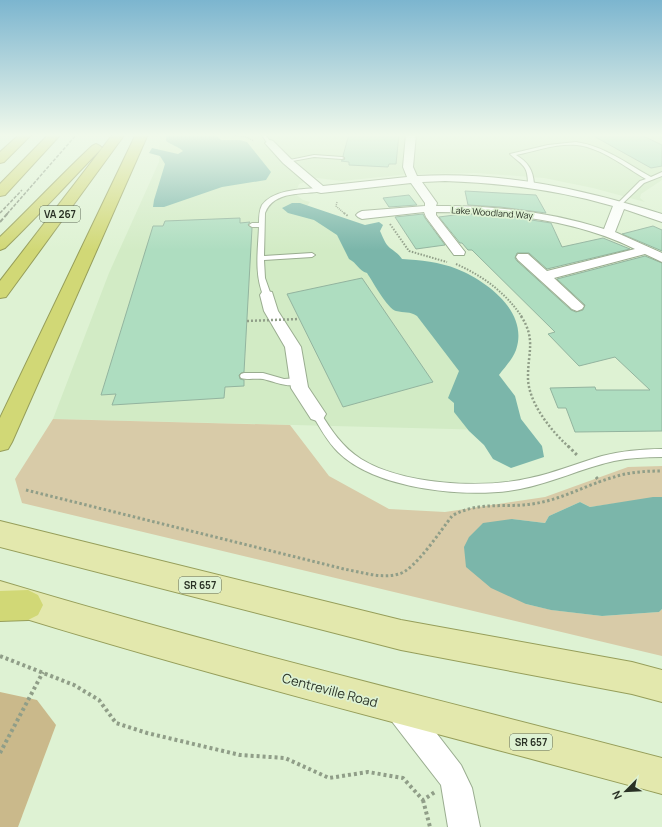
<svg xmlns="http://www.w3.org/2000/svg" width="662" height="827" viewBox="0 0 662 827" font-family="Manrope,sans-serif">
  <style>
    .built { fill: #d2ebc5 }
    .green { fill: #d8cba8 }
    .forest { fill: #cab98b }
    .water { fill: #7bb6aa }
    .building { fill: #aeddc0; stroke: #93b49f }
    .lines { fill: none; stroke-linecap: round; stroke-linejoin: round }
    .lane-casing { stroke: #9aad90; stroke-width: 2 }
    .street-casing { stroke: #9aad90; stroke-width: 2 }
    .primary-casing { stroke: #969e5a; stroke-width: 2 }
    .highway-casing { stroke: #969e5a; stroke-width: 2 }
    .path-far4 { stroke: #909e88; stroke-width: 1.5; stroke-dasharray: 1 1; stroke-linecap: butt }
    .path-far3 { stroke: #909e88; stroke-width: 2; stroke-dasharray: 1.5 1.5; stroke-linecap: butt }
    .path-far2 { stroke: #909e88; stroke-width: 2.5; stroke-dasharray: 2 2; stroke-linecap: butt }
    .path-far1 { stroke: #909e88; stroke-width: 3; stroke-dasharray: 2.5 2.5; stroke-linecap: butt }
    .path { stroke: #909e88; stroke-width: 4; stroke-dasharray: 3 3; stroke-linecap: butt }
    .lane { fill: #fff; fill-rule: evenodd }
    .street { fill: #fff; fill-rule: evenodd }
    .primary { fill: #e3e8ad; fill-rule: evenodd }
    .highway { fill: #d1d876; fill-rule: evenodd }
    .rail-far1 { stroke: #889680; stroke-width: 1.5; stroke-dasharray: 3.5 1.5; stroke-linecap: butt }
    .rail { stroke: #889680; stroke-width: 2; stroke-dasharray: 4.5 2; stroke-linecap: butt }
    .path-bridge { stroke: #909e88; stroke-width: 2.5; stroke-dasharray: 2 2; stroke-linecap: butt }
    .labels { text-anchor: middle; stroke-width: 3.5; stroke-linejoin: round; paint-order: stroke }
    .far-street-label { font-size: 9px; fill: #293125; stroke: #def2d3 }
    .shield { fill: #def2d3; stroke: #5f6b59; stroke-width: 1 }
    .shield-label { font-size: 10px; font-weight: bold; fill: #293125 }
    .near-street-label { font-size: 13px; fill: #293125; stroke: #def2d3 }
  </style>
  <rect width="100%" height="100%" fill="#def2d3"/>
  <path class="built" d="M 160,134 L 662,134 L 662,180 L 641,194 L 640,198 L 645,202 L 593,188 L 544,178 L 476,173 L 409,174 L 342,181 L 317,178 L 299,184 L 295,194 L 303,200 L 310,202 L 302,212 L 361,231 L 479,379 L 491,430 L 53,419 L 109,273 L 159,162 Z"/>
  <path class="green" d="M 53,419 L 290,425 L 329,476 L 389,509 L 445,512 L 545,497 L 628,467 L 662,466 L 662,497 L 590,507 L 580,502 L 549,516 L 545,523 L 512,519 L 526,604 L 552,610 L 602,616 L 659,612 L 662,609 L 662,656 L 22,503 L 15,479 Z"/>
  <path class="forest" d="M 0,692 L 37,700 L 56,725 L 18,827 L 0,827 Z"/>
  <path class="water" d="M 166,134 L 215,134 L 221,140 L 240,140 L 247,142 L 271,172 L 266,180 L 222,187 L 164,207 L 153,207 L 154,200 L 165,164 L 160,156 L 149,153 L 152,148 L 178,154 L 183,151 C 178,146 171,145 166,141 Z
    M 292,203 L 300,203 L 365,225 L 379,222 L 383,225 L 380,231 C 383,237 385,244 390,248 C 395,252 398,253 402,259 C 420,260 440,262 457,269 C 487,281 529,312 516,350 C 512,360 505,367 499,375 L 515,396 L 521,419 L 542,446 L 544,457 L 511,468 L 493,459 L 484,445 L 469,431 L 454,412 L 454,403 L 448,398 L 459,371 L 417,316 C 410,311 404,313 396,311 C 387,308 373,282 367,273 C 359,271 357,263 349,259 L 337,235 L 314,220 L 288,213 L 282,208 Z
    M 653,497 L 662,497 L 662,609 L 659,612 L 602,616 L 551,610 L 526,604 L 491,588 L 466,567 L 464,547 L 469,537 L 483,523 L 512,519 L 545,523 L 549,516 L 580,502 L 590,507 Z"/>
  <path class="building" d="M 349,134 L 399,134 L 396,164 L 389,164 L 388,167 L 349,165 L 349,162 L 341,161 L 345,159 L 343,156 Z
    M 590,134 L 639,134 L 662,145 L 662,166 L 651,168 Z
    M 465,191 L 536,195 L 546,213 L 500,207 L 468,205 Z
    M 409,195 L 417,205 L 389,207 L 383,198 Z
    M 423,214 L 425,218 L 445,245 L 416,249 L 395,217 Z
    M 462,214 L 512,217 L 551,223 L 562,247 L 603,238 L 630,249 L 547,269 L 529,253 L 517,253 L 515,258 L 517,261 L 571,310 L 576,312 L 583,310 L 585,305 L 557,279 L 645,256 L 662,263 L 662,431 L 575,432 L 566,408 L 558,408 L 550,388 L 595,387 L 596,390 L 650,390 L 615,357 L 579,366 L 548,334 L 555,332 L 472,250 L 468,250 L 462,243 L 460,243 L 439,217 Z
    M 240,218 L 240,223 L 250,222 L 248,225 L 252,228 L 244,372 L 241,373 L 239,375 L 240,379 L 244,380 L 244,386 L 225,387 L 224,398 L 112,405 L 116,394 L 101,395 L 153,226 L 163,226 L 165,221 Z
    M 653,226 L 662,230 L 662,251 L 622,234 Z
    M 362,278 L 433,382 L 343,407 L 287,294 Z"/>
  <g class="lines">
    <g class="lane-casing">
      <path id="lane" d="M 261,134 L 265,134 L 272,144 L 268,144 Z
        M 576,142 C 604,146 626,163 651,177 L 662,172 L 662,176 L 644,183 L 620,206 L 618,205 L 618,203 L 640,181 L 646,179 C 625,167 602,148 577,145 C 557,143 536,151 516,155 C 528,162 533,170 534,184 L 531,186 L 528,184 C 528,165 522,165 510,154 L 548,145 Z
        M 314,155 L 342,157 L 344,158 L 342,159 L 314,157 L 287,162 L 285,161 Z
        M 321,188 L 324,190 L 323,191 C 303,195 274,190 265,213 L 264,256 L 312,253 L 315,255 L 312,257 L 264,260 L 265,278 L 271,295 L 270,297 L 264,297 C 254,275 258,250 259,227 L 252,227 L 249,225 L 252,223 L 259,223 C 259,217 259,211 262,205 C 274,189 303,189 321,188 Z
        M 244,373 L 263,373 L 284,379 L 298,378 L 302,381 C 294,391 273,381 263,379 C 256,378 248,380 241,378 L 240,376 L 241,374 Z
        M 317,410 L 320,412 C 331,430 342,447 361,459 C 403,485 483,489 530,478 C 554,473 578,463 602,456 C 622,451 642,449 662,449 L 662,457 C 646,457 629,458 614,461 C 582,468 552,483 520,489 C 470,499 376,490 338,452 C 327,441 320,428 312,414 L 314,412 Z"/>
    </g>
    <g class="street-casing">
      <path id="street" d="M 406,134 L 416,134 L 413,167 L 417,176 C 501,171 583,189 662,214 L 662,222 L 624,209 L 615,232 L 662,253 L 662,262 L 645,254 L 554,278 L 584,306 L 582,309 L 577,311 L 572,309 L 518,260 L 516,257 L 518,254 L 528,254 L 547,271 L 635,249 C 574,219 503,212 436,212 L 436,215 L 465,252 L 464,255 L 454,255 L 426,217 L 424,212 L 362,219 L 358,217 L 356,215 L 358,213 L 362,211 L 425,206 L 425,203 L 411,183 L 321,193 L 317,192 L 283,163 L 265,143 L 270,140 L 273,141 L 291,159 L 323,186 L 407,177 L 403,167 ZM 445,181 C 502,183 558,190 613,206 L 604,229 C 550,212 493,205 436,206 L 437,203 L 422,182 Z
        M 267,291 L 272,292 L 278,311 L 301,347 L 308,387 L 326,414 L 323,419 L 317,421 L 311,419 L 291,388 L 285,347 L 264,311 L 260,295 L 262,292 Z
        M 400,695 L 410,699 L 461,765 L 472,788 L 480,827 L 448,827 L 441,785 L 390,719 L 386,709 L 390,699 Z"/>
    </g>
    <g class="primary-casing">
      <path id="primary" d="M 0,521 L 401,620 L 632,662 L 662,670 L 662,702 L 632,694 L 401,650 L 0,547 Z
        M 0,581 C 219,647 441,700 662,758 L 662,794 C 441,734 219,679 0,611 Z"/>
    </g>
    <g class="highway-casing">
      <path id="highway" d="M 20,134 L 32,134 L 4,162 L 0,163 L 0,152 Z
        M 49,134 L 61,134 L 5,195 L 0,196 L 0,184 Z
        M 113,134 L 125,134 L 6,297 L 0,298 L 0,281 Z
        M 136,134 L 148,134 L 12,442 L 8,449 L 0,451 L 0,418 Z
        M 96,144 L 100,146 L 102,148 L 100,150 C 68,183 38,216 5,248 L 0,250 L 0,237 C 31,207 61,175 92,146 Z
        M 28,590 L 38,595 L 43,605 L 38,615 L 28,620 L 0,621 L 0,591 Z"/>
    </g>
    <path class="path-far4" d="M 225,134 L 246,137 L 254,141
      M 337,202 L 336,206 L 345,214"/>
    <path class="path-far3" d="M 344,213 L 348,216
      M 390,224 L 409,251 L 447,262
      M 456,264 C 483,276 505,292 522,317"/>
    <path class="path-far2" d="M 521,316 C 536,339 528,352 528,376 C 527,401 551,431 569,447"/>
    <path class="path-far1" d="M 568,446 L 577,455
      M 596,477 L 600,482
      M 26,490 L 344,569 C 361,572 381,579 399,574 C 415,570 441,530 452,516 C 477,501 505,508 532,504 C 561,500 586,485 614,477 C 629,472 646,471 662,471"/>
    <path class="path" d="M 0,656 L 74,685 L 99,700 L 116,723 L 147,733 L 240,755 L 285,758 L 329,778 L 368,772 L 403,778 L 423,800 L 435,792
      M 0,753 L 43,672
      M 423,800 L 430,827"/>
    <use href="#lane" class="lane"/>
    <use href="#street" class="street"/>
    <use href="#primary" class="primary"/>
    <use href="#highway" class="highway"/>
    <path class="rail-far1" d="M 0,213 L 22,190
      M 7,214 L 77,134"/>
    <path class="rail" d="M 0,222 L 8,213"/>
    <path class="path-bridge" d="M 247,321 L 299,319"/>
  </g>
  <linearGradient id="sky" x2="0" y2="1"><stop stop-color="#7cb5cf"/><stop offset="0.54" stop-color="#f0f9eb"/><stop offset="1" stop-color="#f0f9eb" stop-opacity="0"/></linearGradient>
  <rect width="662" height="250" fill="url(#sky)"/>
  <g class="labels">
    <g class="far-street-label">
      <text transform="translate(492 213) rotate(4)" y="3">Lake Woodland Way</text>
    </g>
    <g class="shield">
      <rect x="40" y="206" width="40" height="16" rx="3"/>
      <rect x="179" y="577" width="42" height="16" rx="3"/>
      <rect x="510" y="734" width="42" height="16" rx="3"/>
    </g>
    <g class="shield-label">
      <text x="60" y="218">VA 267</text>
      <text x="200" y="589">SR 657</text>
      <text x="531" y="746">SR 657</text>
    </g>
    <g class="near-street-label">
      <text transform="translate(330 690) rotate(15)" y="5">Centreville Road</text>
    </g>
  </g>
  <g transform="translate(626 791) rotate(246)" stroke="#def2d3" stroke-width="3" paint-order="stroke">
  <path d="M0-3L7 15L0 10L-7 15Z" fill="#293125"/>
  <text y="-6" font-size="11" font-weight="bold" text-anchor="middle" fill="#293125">N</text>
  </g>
</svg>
